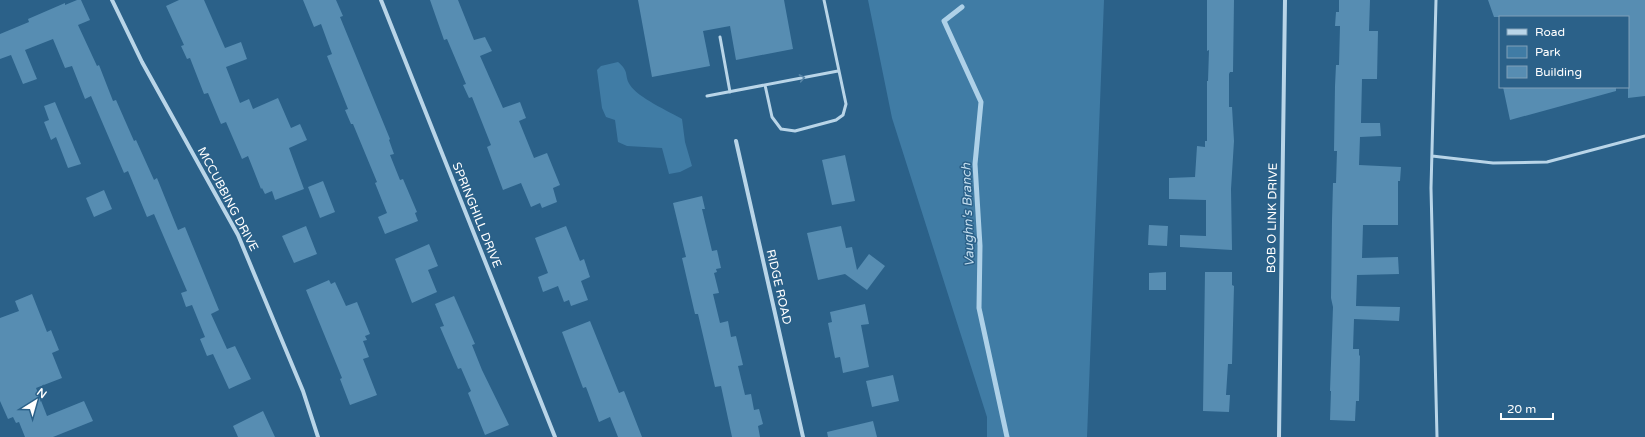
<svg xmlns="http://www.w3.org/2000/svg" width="1645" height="437" viewBox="0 0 1645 437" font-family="'Varela Round',sans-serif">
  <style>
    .green { fill: #407ca5 }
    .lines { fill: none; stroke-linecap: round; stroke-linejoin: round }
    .stream { stroke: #aed1e8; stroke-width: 5 }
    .building { fill: #578db2 }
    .service { stroke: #b9d5e8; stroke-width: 3 }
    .minor { stroke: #b9d5e8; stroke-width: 4 }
    .oneway { stroke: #5684a6 }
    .labels { text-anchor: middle; stroke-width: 3; stroke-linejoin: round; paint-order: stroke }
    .street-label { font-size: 12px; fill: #fff; stroke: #2b6189 }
    .water-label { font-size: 13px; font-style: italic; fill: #c4deef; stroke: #2b6189 }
  </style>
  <rect width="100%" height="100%" fill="#2b6189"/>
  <path class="green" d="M 868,0 L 1104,0 L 1087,437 L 987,437 L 987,417 L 892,118 Z
    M 618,62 C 630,72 624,76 630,85 C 637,97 670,112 682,119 L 685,142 L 692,166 L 680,172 L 669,174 L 662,148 L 627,146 L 618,142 L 615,120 L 606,117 L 602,108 L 597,70 L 601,66 Z"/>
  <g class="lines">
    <path class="stream" d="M 962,7 L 944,21 L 981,102 L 975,164 L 980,246 L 979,308 L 1007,437"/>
  </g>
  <path class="building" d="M 77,0 L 81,0 L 90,20 L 78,25 L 97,66 L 99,65 L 113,101 L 116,100 L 134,141 L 136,140 L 154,180 L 157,178 L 178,230 L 185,227 L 219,310 L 211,314 L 227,349 L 235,346 L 251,379 L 229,389 L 213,354 L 207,356 L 200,339 L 205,337 L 192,305 L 186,307 L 181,293 L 187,291 L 154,214 L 147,217 L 128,171 L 124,173 L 91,96 L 85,99 L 72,66 L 65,68 L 53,39 L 25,50 L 37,79 L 23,84 L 11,55 L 0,59 L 0,34 L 29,22 L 28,19 L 65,3 L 65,5 Z
    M 179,0 L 204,0 L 225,48 L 241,42 L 247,59 L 226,67 L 240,103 L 249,99 L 253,109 L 278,98 L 291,128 L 300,124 L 307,140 L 289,148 L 304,189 L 275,200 L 272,191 L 265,194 L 262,188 L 261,189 L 248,156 L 242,159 L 226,122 L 221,124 L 208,93 L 204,94 L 190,58 L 187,59 L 181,46 L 184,45 L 166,6 Z
    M 303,0 L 336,0 L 343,16 L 340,17 L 390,139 L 389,140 L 394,154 L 390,155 L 400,180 L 403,179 L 417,212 L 415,213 L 418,221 L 385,234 L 378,217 L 387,213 L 375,183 L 377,182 L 353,124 L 351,124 L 345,110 L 348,109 L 327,56 L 332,54 L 321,24 L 314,27 Z
    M 430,0 L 458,0 L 474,40 L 485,37 L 492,51 L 480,56 L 503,108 L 520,102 L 526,118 L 519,121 L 534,158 L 547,153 L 560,185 L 553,188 L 557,202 L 542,208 L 540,203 L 531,207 L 521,183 L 503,190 L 487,147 L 491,145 L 472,97 L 469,98 L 463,85 L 466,84 L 447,39 L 444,40 Z
    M 638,0 L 784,0 L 793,49 L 736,60 L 730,26 L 703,31 L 710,66 L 652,77 Z
    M 1207,0 L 1234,0 L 1233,72 L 1230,72 L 1229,74 L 1229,107 L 1232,107 L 1234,141 L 1231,189 L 1232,250 L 1180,247 L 1180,235 L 1206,236 L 1206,200 L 1169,199 L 1169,178 L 1195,177 L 1197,146 L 1205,147 L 1205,141 L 1207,141 L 1207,81 L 1208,81 L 1209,50 L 1207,51 Z
    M 1339,0 L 1370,0 L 1369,31 L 1378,31 L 1377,79 L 1362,79 L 1361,123 L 1380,123 L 1381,136 L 1360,137 L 1359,165 L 1401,167 L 1400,181 L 1398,181 L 1398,225 L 1363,225 L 1362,258 L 1398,257 L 1399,274 L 1357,275 L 1356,306 L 1400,307 L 1399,321 L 1354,319 L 1353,349 L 1359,349 L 1359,355 L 1360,356 L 1359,401 L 1356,401 L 1355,421 L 1330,420 L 1331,391 L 1330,391 L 1333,307 L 1331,298 L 1332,220 L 1333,183 L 1336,183 L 1337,151 L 1334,151 L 1335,86 L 1336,65 L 1339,65 L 1340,26 L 1335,26 L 1336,12 L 1339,12 Z
    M 1488,0 L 1645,0 L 1645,96 L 1628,98 L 1628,17 L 1494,17 Z
    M 1503,87 L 1616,87 L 1616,91 L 1510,120 Z
    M 55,102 L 81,164 L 68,168 L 56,137 L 51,140 L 44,122 L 49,120 L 44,106 Z
    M 845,155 L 855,201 L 832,205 L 822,160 Z
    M 323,181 L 335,212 L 320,218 L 308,187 Z
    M 104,190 L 112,209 L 94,217 L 86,198 Z
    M 702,196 L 705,209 L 702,209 L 712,251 L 717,250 L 721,268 L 716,269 L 717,272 L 714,273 L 719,293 L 713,294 L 720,323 L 728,321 L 731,337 L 736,336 L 743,365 L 738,366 L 745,395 L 751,394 L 754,410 L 759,409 L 763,424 L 758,426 L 760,437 L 732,437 L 721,386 L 715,387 L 698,314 L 695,314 L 682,258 L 686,257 L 673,203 Z
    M 1149,225 L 1168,226 L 1167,246 L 1148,245 Z
    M 306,226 L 317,254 L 294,263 L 282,236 Z
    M 566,226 L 580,261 L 584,259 L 590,277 L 581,281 L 588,300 L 571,306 L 569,300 L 564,302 L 558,286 L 543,292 L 538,277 L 548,273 L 535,238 Z
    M 841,226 L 846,248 L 852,247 L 857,270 L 869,254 L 885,266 L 867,290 L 845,274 L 818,280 L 807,233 Z
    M 429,244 L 438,266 L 428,270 L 437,292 L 412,303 L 395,259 Z
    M 1166,272 L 1166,290 L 1149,290 L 1149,273 Z
    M 1205,272 L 1232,272 L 1232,285 L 1234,286 L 1232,364 L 1228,364 L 1226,395 L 1230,395 L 1229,412 L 1203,411 Z
    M 329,280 L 331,284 L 335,282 L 346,306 L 357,302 L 370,334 L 365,336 L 367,340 L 363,341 L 369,357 L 363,359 L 377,395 L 350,405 L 340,379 L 342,378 L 306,290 Z
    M 32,294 L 47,332 L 51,330 L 59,350 L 52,353 L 62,378 L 36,388 L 47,416 L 84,401 L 93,421 L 53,437 L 25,437 L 19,422 L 16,423 L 13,417 L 8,419 L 0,401 L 0,318 L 19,311 L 15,301 Z
    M 454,296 L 475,344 L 472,345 L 482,370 L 509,425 L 485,435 L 468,393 L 471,391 L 461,368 L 458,369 L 440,327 L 444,326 L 435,304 Z
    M 865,304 L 869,324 L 861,325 L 869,367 L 843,373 L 840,357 L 835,358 L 828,323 L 832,322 L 830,312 Z
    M 590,321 L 619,393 L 624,391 L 642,437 L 618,437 L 610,417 L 599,422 L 586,387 L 583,388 L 562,332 Z
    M 893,375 L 899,401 L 872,407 L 866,381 Z
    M 263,411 L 275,437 L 238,437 L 233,426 Z
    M 873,421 L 877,437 L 828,437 L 827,432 Z"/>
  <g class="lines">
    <path class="service" d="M 1436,0 L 1431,188 L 1437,437
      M 720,37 L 730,92
      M 765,85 L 772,117 L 781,129 L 795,131 L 836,120 L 843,115 L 846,104 L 824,0
      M 707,96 L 838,71
      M 1432,156 L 1493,163 L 1547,162 L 1645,136"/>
    <path class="minor" d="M 112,0 L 142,62 L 238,235 L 303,391 L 318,437
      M 381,0 L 555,437
      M 736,141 L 803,437
      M 1279,437 L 1285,0"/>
  </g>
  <defs><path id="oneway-chevron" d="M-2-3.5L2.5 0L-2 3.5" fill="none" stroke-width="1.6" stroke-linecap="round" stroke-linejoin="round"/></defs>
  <use class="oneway" href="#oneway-chevron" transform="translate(802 78) rotate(-11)"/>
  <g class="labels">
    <g class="street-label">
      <text transform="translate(228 199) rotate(62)" y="4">MCCUBBING DRIVE</text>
      <text transform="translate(477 215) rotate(68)" y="4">SPRINGHILL DRIVE</text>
      <text transform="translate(1272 218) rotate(-89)" y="4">BOB O LINK DRIVE</text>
      <text transform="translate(779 287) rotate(77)" y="4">RIDGE ROAD</text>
    </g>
    <g class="water-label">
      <text transform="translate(967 215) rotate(-92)" y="5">Vaughn's Branch</text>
    </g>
  </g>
  <rect x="1499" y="16" width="130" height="72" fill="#2b6189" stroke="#80a0b8"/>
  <rect x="1507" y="29" width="20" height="6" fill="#b9d5e8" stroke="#80a0b8"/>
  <text x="1535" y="36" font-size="12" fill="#ffffff">Road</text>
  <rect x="1507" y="46" width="20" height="12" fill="#407ca5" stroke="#80a0b8"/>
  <text x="1535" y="56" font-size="12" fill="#ffffff">Park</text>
  <rect x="1507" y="66" width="20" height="12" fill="#578db2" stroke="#80a0b8"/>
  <text x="1535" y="76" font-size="12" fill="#ffffff">Building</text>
  <g transform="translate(36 401) rotate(37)" stroke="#2b6189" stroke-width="3" paint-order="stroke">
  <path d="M0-3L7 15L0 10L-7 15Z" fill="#ffffff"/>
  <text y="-6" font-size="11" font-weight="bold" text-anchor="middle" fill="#ffffff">N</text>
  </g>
  <path d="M1501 413v6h52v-6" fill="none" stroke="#ffffff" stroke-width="2"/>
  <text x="1507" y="413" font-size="12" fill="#ffffff" stroke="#2b6189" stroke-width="3" paint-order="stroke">20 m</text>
</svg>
